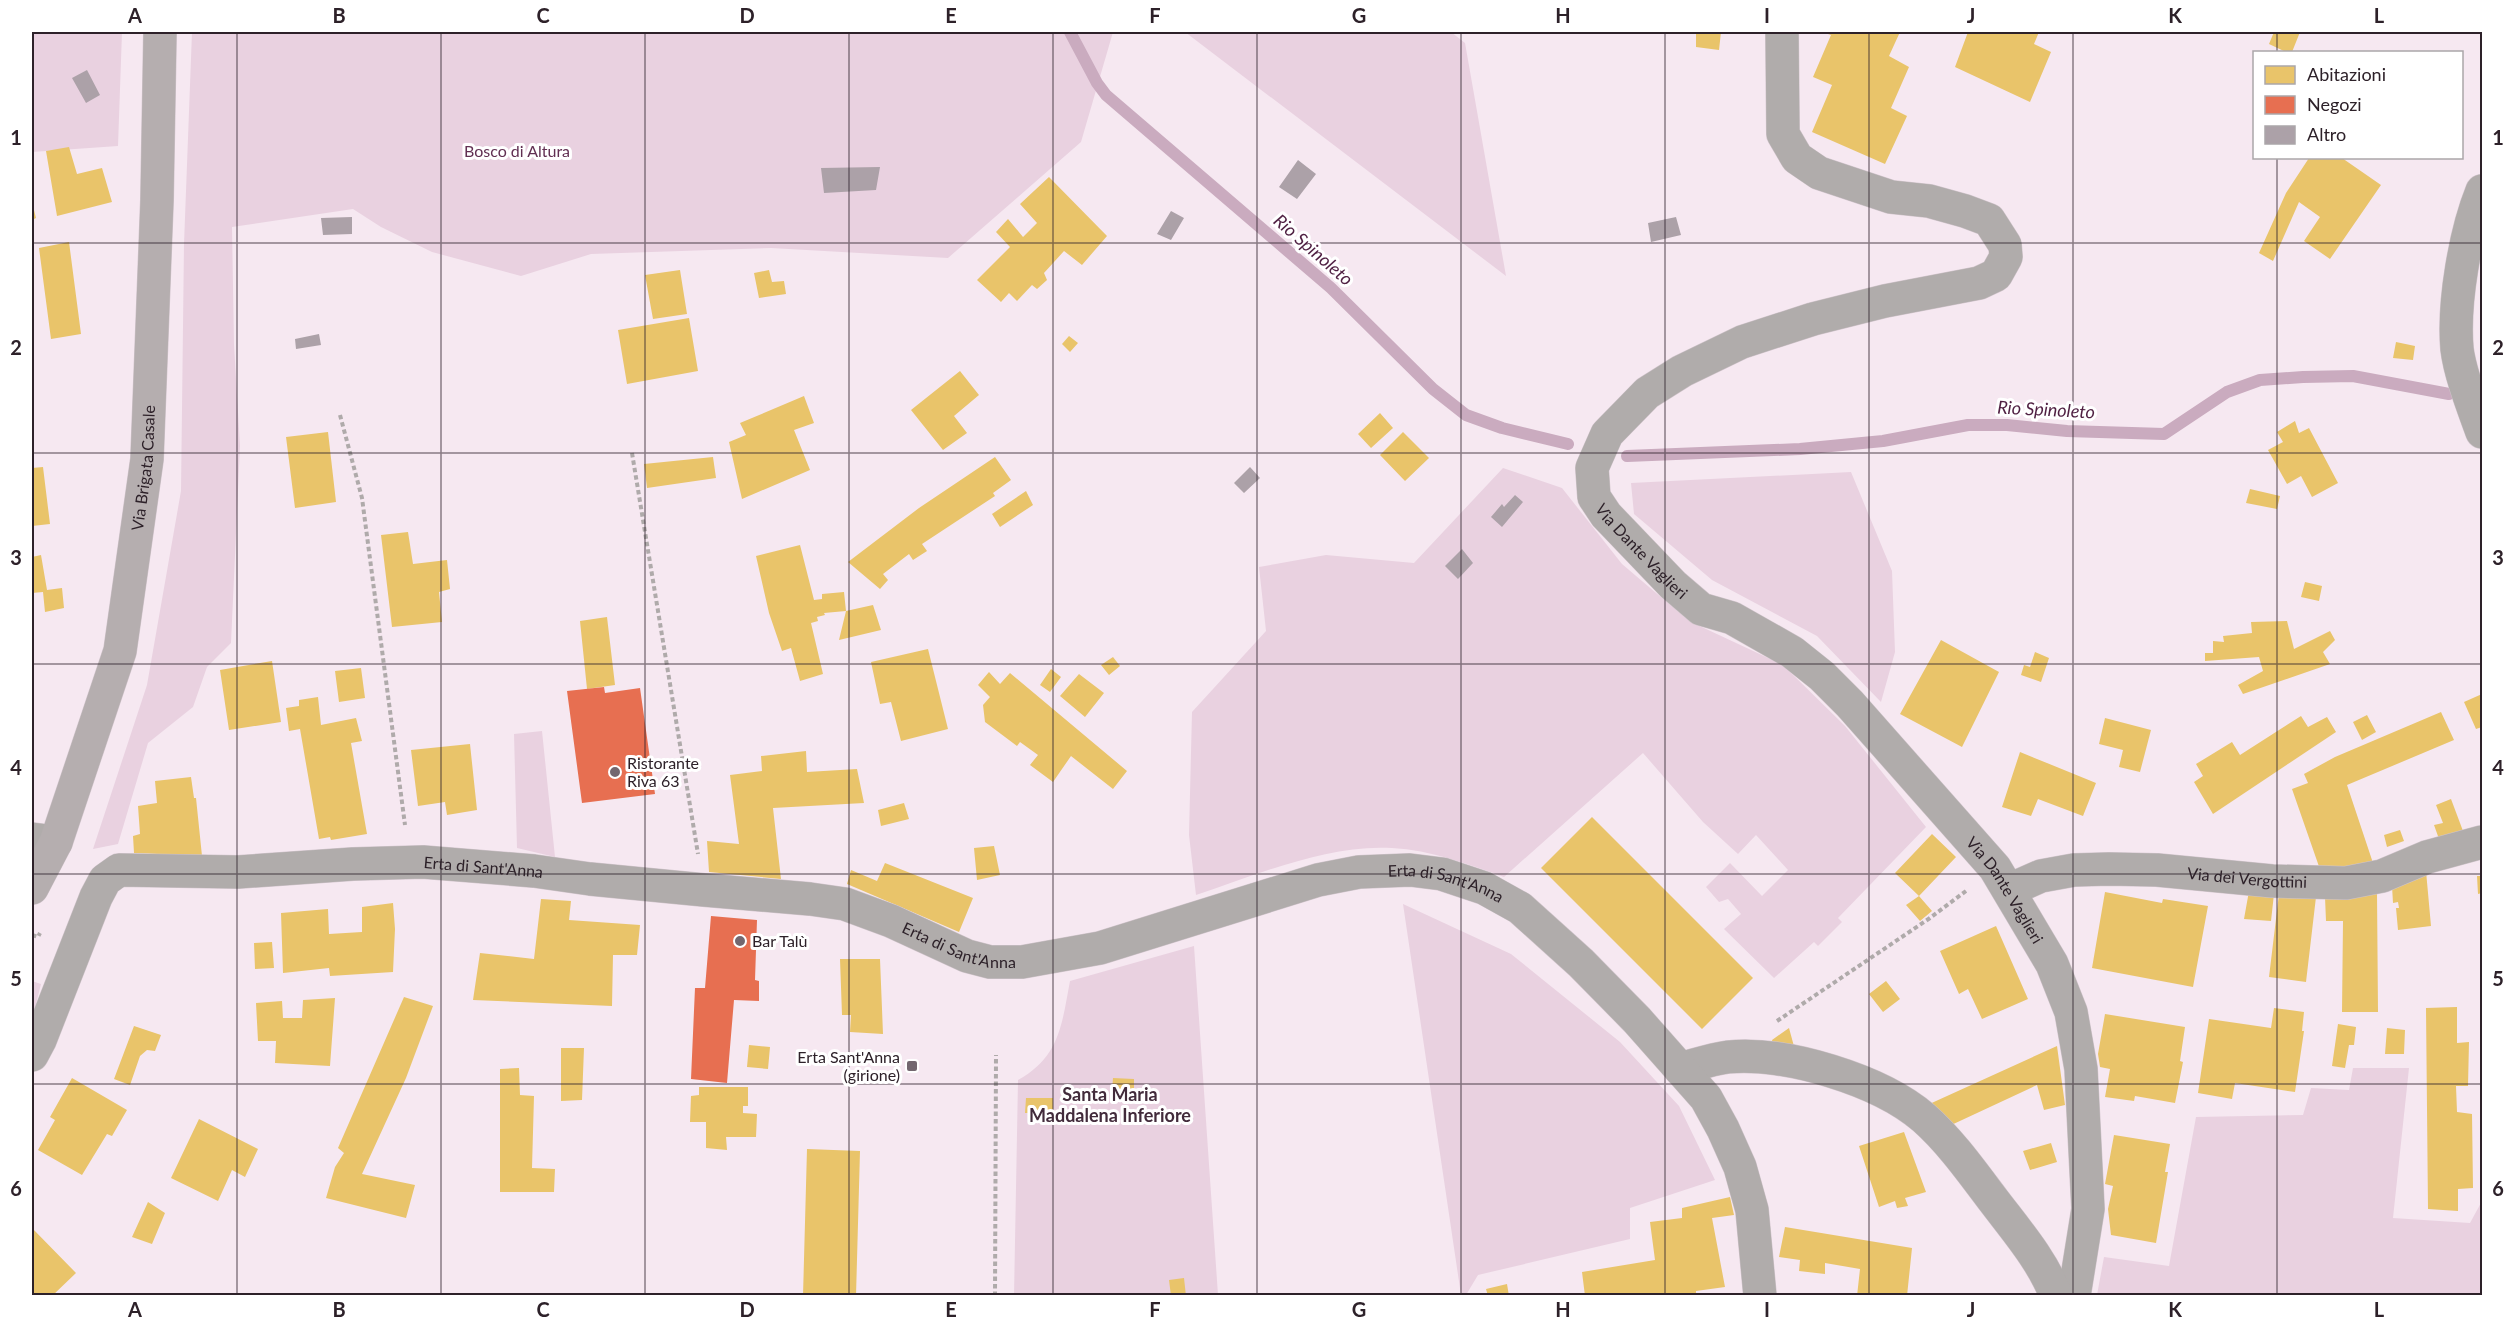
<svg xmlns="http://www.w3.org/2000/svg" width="2514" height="1327" viewBox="0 0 2514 1327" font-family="Lato,sans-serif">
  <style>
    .green { fill: #e9d1e0 }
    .homes { fill: #e9c46a }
    .shops { fill: #e76f51 }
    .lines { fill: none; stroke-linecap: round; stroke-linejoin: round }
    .stream { stroke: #caabbf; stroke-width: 12 }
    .building { fill: #aca1a8 }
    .street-casing { stroke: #d1c5cc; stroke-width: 34 }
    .secondary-casing { stroke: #d1c5cc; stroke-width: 34 }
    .primary-casing { stroke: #d1c5cc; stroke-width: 34 }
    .path { stroke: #afaaaa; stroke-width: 4; stroke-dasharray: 4.5 3; stroke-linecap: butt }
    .street { stroke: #b0acab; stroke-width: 33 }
    .secondary { stroke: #b0acab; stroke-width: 33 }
    .primary { stroke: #b5aeaf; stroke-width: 33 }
    .grid { fill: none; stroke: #2d2129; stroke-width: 1.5; stroke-opacity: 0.55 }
    .poi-dot { fill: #73676f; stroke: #fff; stroke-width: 2 }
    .labels { text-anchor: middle; stroke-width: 6; stroke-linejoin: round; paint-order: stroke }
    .park-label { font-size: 16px; fill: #612f52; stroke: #fff }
    .street-label { font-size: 16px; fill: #2d2129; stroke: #fff }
    .poi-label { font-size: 16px; fill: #2d2129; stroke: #fff; text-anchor: start }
    .water-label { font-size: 18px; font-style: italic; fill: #4f1f42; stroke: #fff }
    .neighbourhood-label { font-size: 18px; font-weight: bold; fill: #422b3b; stroke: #fff }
    .neatline { fill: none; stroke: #2d2129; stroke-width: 2 }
    .grid-label { font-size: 20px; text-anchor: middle; font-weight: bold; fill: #2d2129 }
  </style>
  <rect width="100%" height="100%" fill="#f6e8f1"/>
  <path class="green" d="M 32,32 L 122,32 L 118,146 L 32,152 Z
    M 192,32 L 1113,32 L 1081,142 L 948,258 L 771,248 L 591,254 L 521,276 L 432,252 L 381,227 L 353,209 L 232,227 L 234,345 L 240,446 L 231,643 L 207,667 L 193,707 L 148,743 L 118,844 L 93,849 L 147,685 L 181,491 L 184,244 Z
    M 1185,32 L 1451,32 L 1465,43 L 1506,276 Z
    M 1503,468 L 1562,488 L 1622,564 L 1689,621 L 1783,665 L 1845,726 L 1926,827 L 1838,918 L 1842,922 L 1818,946 L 1814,942 L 1774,978 L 1724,929 L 1741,914 L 1728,899 L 1719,902 L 1706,887 L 1730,863 L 1762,896 L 1788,870 L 1756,835 L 1738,854 L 1703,822 L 1643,753 L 1504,877 C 1468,864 1431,850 1392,848 C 1327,844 1257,875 1196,895 L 1189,835 L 1192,712 L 1266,631 L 1259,567 L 1326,555 L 1414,563 Z
    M 1851,472 L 1892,571 L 1895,652 L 1881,702 L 1817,636 L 1712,580 L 1634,514 L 1631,483 Z
    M 542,731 L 555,857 L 517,848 L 514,734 Z
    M 1403,904 L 1511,954 L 1620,1042 L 1679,1106 L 1715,1180 L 1630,1208 L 1630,1239 L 1478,1275 L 1466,1295 L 1461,1295 Z
    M 1194,946 L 1218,1295 L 1014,1296 L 1018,1080 C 1060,1057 1062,1023 1070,981 Z
    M 32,981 L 41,984 L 32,1020 Z
    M 2353,1068 L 2409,1068 L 2393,1218 L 2470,1223 L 2482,1201 L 2482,1295 L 2097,1295 L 2104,1257 L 2169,1266 L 2196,1117 L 2303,1115 L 2311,1088 L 2349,1090 Z"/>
  <path class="homes" d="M 1696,32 L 1721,32 L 1719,50 L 1696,47 Z
    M 1822,32 L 1900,32 L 1889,56 L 1909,67 L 1891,108 L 1907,116 L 1885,164 L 1812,132 L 1832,85 L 1813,77 L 1831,35 Z
    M 1968,32 L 2039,32 L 2034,44 L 2051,52 L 2030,102 L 1955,67 Z
    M 2274,32 L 2300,32 L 2292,52 L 2286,52 L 2269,44 Z
    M 69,147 L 77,174 L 102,168 L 112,202 L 57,216 L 46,151 Z
    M 2309,158 L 2342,158 L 2381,185 L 2330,259 L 2304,241 L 2320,217 L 2299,202 L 2273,261 L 2259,253 L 2286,193 Z
    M 1049,177 L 1107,236 L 1082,265 L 1064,251 L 1044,273 L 1047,280 L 1037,289 L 1032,285 L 1017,301 L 1009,293 L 1001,302 L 977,280 L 1010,247 L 996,232 L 1008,219 L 1023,237 L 1037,223 L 1020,204 Z
    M 32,202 L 36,218 L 32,220 Z
    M 69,242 L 81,334 L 51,339 L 39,248 Z
    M 680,270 L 687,314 L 653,319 L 645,275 Z
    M 769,270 L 772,282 L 784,281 L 786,294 L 759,298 L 754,273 Z
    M 689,318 L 698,371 L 627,384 L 618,330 Z
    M 1069,336 L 1078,343 L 1070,352 L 1062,344 Z
    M 2396,342 L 2415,346 L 2413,360 L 2393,358 Z
    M 960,371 L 979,395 L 954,416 L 967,433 L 943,450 L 911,410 Z
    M 804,396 L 814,423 L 794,430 L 810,470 L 742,499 L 729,442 L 746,435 L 740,423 Z
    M 1380,413 L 1393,428 L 1371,448 L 1358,434 Z
    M 2295,421 L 2299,433 L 2309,428 L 2338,483 L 2312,497 L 2301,476 L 2287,484 L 2268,450 L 2283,442 L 2277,432 Z
    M 328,432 L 336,502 L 295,508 L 286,437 Z
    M 1403,432 L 1429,458 L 1405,481 L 1380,455 Z
    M 713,457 L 716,478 L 647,488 L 644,464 Z
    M 995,457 L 1011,480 L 993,493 L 995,496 L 922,544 L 927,551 L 913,560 L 909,554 L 883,574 L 888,580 L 880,589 L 848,562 L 919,508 Z
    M 43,467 L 50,524 L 32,526 L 32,468 Z
    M 2250,489 L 2280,496 L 2277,509 L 2246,503 Z
    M 1026,491 L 1033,505 L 1000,527 L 992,514 Z
    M 408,532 L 413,564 L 447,560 L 450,589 L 439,592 L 442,622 L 392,627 L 381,535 Z
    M 800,545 L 814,600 L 822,599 L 822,594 L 844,592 L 846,611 L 873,605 L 881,630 L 839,640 L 846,611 L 824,613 L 825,615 L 817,617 L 818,621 L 811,623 L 823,674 L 800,681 L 791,648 L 782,651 L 769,613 L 756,556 Z
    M 41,555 L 47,590 L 62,588 L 64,608 L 45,612 L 43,592 L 32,593 L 32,557 Z
    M 2305,582 L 2322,586 L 2319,601 L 2301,597 Z
    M 607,617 L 615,685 L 587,689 L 580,621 Z
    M 2287,621 L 2294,649 L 2330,631 L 2335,640 L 2323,652 L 2330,664 L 2243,694 L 2238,685 L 2263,671 L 2259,657 L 2205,661 L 2205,653 L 2213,653 L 2213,641 L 2224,642 L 2223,636 L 2252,633 L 2251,622 Z
    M 1941,640 L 1999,672 L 1962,747 L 1900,714 Z
    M 928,649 L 948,729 L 901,741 L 891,702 L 880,704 L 871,662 Z
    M 2035,652 L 2049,658 L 2041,682 L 2021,675 L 2024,665 L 2030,667 Z
    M 1113,657 L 1120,666 L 1109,675 L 1101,665 Z
    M 272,661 L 281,722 L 229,730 L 220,670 Z
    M 361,668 L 365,698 L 339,702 L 335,671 Z
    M 1051,669 L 1061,677 L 1050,692 L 1040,685 Z
    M 989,672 L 1000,684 L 1010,673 L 1127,771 L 1113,789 L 1071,756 L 1053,782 L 1030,765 L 1038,755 L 1020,742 L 1017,746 L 985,722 L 983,705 L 990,697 L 978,685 Z
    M 1079,674 L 1104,693 L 1085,717 L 1060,696 Z
    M 2482,694 L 2482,727 L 2476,729 L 2464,702 Z
    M 318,697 L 321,725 L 356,718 L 362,741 L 351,743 L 367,834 L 331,840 L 330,837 L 319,839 L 300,729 L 289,731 L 286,708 L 299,706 L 299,700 Z
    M 2441,712 L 2454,740 L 2347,785 L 2375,869 L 2323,878 L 2292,789 L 2308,783 L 2304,774 L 2335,757 Z
    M 2367,715 L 2376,732 L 2362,740 L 2353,722 Z
    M 2301,716 L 2308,727 L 2327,717 L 2336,732 L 2213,814 L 2194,782 L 2203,776 L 2196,764 L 2232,742 L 2240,755 Z
    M 2105,718 L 2151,730 L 2140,772 L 2119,767 L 2123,750 L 2099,744 Z
    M 470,744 L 477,810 L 447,815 L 445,802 L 418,806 L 411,750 Z
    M 806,751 L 807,772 L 857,769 L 864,803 L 773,808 L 781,879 L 709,872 L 707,841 L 739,844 L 730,775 L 762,771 L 761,756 Z
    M 2020,752 L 2096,783 L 2083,816 L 2038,799 L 2031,816 L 2002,807 Z
    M 191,777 L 194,798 L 196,798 L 202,856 L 134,853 L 133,836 L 140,834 L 138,806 L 157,803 L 155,781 Z
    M 2451,799 L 2463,831 L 2439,839 L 2434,825 L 2443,823 L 2436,805 Z
    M 904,803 L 909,819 L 881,826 L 878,810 Z
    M 1592,817 L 1753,978 L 1702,1029 L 1541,868 Z
    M 2400,830 L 2404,841 L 2387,847 L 2384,835 Z
    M 1932,834 L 1956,857 L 1919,896 L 1932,911 L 1920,921 L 1906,905 L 1919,896 L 1895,873 Z
    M 994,846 L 1000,875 L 977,880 L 974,848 Z
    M 885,863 L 973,898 L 959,932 L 847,884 L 851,870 L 877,881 Z
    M 2426,871 L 2431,926 L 2398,930 L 2396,908 L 2399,908 L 2398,902 L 2393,903 L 2392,886 Z
    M 2477,876 L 2482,876 L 2482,893 L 2478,894 Z
    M 2249,891 L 2274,894 L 2271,921 L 2244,919 Z
    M 2105,892 L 2162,903 L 2163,899 L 2208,906 L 2193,987 L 2092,968 Z
    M 2377,893 L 2378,1012 L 2342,1012 L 2343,921 L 2326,921 L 2325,897 Z
    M 2279,894 L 2316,897 L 2306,982 L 2269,977 Z
    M 541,899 L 571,901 L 569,920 L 640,925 L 637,955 L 613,955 L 612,1006 L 473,1000 L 480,953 L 534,959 Z
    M 393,903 L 395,929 L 393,972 L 330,976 L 329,968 L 283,973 L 281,913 L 328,909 L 329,934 L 362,932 L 362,907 Z
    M 1996,926 L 2028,999 L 1982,1019 L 1968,989 L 1959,994 L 1940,951 Z
    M 272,942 L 274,968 L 255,969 L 254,943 Z
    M 840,959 L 880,959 L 883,1034 L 850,1032 L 851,1015 L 842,1015 Z
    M 1886,981 L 1900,999 L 1883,1012 L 1869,994 Z
    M 404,997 L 433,1006 L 406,1078 L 362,1174 L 415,1185 L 406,1218 L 326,1198 L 335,1167 L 344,1153 L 338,1148 Z
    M 335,998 L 330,1066 L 275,1063 L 276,1041 L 258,1041 L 256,1003 L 282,1001 L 283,1018 L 302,1018 L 303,1000 Z
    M 2457,1007 L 2457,1043 L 2469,1042 L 2468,1086 L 2456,1086 L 2457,1112 L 2472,1114 L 2473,1188 L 2458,1189 L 2458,1211 L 2428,1209 L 2426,1008 Z
    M 2274,1008 L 2304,1012 L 2302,1031 L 2304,1031 L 2295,1092 L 2235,1083 L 2232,1099 L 2198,1093 L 2209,1019 L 2271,1028 Z
    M 2105,1014 L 2185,1027 L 2180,1061 L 2183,1062 L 2175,1103 L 2135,1096 L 2134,1101 L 2105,1097 L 2110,1069 L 2100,1067 L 2098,1054 Z
    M 2338,1024 L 2356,1027 L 2354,1045 L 2349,1045 L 2345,1068 L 2332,1066 Z
    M 134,1026 L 161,1035 L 155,1051 L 147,1050 L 140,1056 L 130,1085 L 114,1079 Z
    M 1789,1028 L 1795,1050 L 1774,1048 L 1772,1040 Z
    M 2387,1028 L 2405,1030 L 2404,1054 L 2385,1054 Z
    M 749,1045 L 770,1047 L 768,1069 L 747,1067 Z
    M 2057,1046 L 2065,1105 L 2044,1110 L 2037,1085 L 1947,1127 L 1925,1106 Z
    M 561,1048 L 584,1048 L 582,1100 L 561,1101 Z
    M 519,1068 L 520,1095 L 534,1096 L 532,1168 L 555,1169 L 554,1192 L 500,1192 L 500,1069 Z
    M 72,1078 L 127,1110 L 112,1136 L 107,1134 L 82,1175 L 38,1150 L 55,1120 L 50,1117 Z
    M 1113,1078 L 1134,1079 L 1134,1092 L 1112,1091 Z
    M 699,1087 L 748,1087 L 748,1106 L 743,1106 L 743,1113 L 757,1114 L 756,1137 L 726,1137 L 727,1150 L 706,1148 L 706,1122 L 690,1122 L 691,1096 L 699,1095 Z
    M 1026,1098 L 1053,1098 L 1053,1113 L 1025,1113 Z
    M 199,1119 L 258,1149 L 245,1177 L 232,1170 L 218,1201 L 171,1178 Z
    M 1904,1132 L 1926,1192 L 1905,1198 L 1908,1206 L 1897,1208 L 1895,1201 L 1879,1207 L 1859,1146 Z
    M 2114,1135 L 2170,1144 L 2165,1172 L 2168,1172 L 2156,1243 L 2111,1235 L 2108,1209 L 2113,1186 L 2105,1184 Z
    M 2051,1143 L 2057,1162 L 2030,1170 L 2023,1151 Z
    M 807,1149 L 860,1151 L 856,1296 L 803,1296 Z
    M 1730,1197 L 1734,1215 L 1712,1218 L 1725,1287 L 1696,1291 L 1696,1296 L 1585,1296 L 1582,1272 L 1655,1260 L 1650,1222 L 1682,1218 L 1682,1208 Z
    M 148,1202 L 165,1213 L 152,1244 L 132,1237 Z
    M 1785,1227 L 1912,1248 L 1907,1296 L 1857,1296 L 1860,1269 L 1825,1263 L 1825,1274 L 1799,1271 L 1800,1260 L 1779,1257 Z
    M 32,1228 L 76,1273 L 52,1296 L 32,1296 Z
    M 1184,1278 L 1186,1296 L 1171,1296 L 1169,1280 Z
    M 1507,1284 L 1509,1296 L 1488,1296 L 1486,1289 Z"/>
  <path class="shops" d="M 604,687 L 605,693 L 640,688 L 655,794 L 582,803 L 567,691 Z
    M 711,916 L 757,920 L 755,980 L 759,981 L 759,1001 L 734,1000 L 727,1083 L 691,1079 L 695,988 L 705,988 Z"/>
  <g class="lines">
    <path class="stream" d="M 1070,32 L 1097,83 L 1106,95 L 1331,288 L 1433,389 L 1466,415 L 1502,428 L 1568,444
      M 1627,456 L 1800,449 L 1883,441 L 1968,425 L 2007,425 L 2067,431 L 2164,434 L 2227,392 L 2260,380 L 2303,377 L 2353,376 L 2449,394"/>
  </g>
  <path class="building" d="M 87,70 L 100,95 L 86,103 L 72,78 Z
    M 1298,160 L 1316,174 L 1297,199 L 1279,187 Z
    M 880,167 L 876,190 L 824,193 L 821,168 Z
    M 1171,211 L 1184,218 L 1171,240 L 1157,234 Z
    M 352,217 L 352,234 L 323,235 L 321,218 Z
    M 1676,217 L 1681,235 L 1651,242 L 1648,223 Z
    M 319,334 L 321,345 L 296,349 L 295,339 Z
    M 1250,467 L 1260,478 L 1244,493 L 1234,483 Z
    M 1515,495 L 1523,502 L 1502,527 L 1491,517 L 1502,504 L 1504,507 Z
    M 1462,549 L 1473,563 L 1458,579 L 1445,566 Z"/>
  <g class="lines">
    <g class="street-casing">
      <g id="street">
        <path id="s1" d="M 1782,32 L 1783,134 L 1797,158 L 1819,173 L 1891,197 L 1929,201 L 1965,211 L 1989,220 L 2005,245 L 2006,257 L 1996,275 L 1979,283 L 1885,301 L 1813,319 L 1742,342 L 1682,371 L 1647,393 L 1607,434 L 1592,468 L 1594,497 L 1606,515 L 1673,585 L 1701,609 L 1732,618 L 1792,652 L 1822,676 L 1850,704 L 1995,868 L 2052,964 L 2071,1012 L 2081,1069 L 2088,1209 L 2074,1296"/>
        <path d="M 2482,191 C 2465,233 2453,303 2457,349 C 2460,374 2473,407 2482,432"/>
        <path d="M 32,839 L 56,842"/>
        <path id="s2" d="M 2009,890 L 2041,876 L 2074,870 L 2109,869 L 2157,870 L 2272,881 L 2346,883 L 2382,876 L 2427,857 L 2482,842"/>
        <path d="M 1680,1069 C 1695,1065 1712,1059 1728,1057 C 1785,1051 1880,1080 1924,1118 C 1951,1142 1972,1172 1994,1201 C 2016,1230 2043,1261 2056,1296"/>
      </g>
    </g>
    <g class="secondary-casing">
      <g id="secondary">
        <path id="s3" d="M 32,1055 L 40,1040 L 96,897 L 105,880 L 119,870 L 238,872 L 353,864 L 423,862 L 534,871 L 590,879 L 704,890 L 810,899 L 845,904 L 891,921 L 967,956 L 990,962 L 1022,962 L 1100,948 L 1318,880 L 1359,872 L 1410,870 L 1442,874 L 1484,888 L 1520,908 L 1581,963 L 1637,1020 L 1706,1098 L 1723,1129 L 1740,1167 L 1752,1210 L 1760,1296"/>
      </g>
    </g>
    <g class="primary-casing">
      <g id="primary">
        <path id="s4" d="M 32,888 L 56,842 L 120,651 L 147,459 L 157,200 L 160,32"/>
      </g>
    </g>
    <path class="path" d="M 340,415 L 362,498 L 405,825
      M 632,453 L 698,854
      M 32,935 L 38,937 L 40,933
      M 1777,1021 L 1930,918 L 1966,891
      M 995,1296 L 996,1055"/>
    <use href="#street" class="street"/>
    <use href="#secondary" class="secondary"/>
    <use href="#primary" class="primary"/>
  </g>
  <path class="grid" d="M 237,32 L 237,1296M 441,32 L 441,1296M 645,32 L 645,1296M 849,32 L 849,1296M 1053,32 L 1053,1296M 1257,32 L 1257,1296M 1461,32 L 1461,1296M 1665,32 L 1665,1296M 1869,32 L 1869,1296M 2073,32 L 2073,1296M 2277,32 L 2277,52M 2277,158 L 2277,1296M 32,243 L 2482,243M 32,453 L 2482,453M 32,664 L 2482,664M 32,874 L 2482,874M 32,1084 L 2482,1084"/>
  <g class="poi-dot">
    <circle cx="615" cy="772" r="6"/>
    <circle cx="740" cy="941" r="6"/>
    <rect x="906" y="1060" width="12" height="12" rx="3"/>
  </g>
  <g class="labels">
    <g class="park-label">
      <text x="517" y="157">Bosco di Altura</text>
    </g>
    <g class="street-label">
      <text dy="6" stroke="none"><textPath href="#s4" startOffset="438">Via Brigata Casale</textPath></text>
      <text dy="6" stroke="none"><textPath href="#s1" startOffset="963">Via Dante Vaglieri</textPath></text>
      <text dy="6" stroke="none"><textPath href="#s3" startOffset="572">Erta di Sant'Anna</textPath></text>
      <text dy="6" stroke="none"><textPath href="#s2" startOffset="242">Via dei Vergottini</textPath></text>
      <text dy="6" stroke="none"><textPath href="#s3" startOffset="1562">Erta di Sant'Anna</textPath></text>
      <text dy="6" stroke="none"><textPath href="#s1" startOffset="1468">Via Dante Vaglieri</textPath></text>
      <text dy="6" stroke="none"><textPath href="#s3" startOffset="1058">Erta di Sant'Anna</textPath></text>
    </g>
    <g class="poi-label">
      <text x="627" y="769">Ristorante<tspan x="627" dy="18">Riva 63</tspan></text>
      <text x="752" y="947">Bar Talù</text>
      <text x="900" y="1063" text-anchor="end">Erta Sant'Anna<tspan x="900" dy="18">(girione)</tspan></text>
    </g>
    <g class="water-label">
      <text transform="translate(1313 250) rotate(41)" y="6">Rio Spinoleto</text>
      <text transform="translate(2046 410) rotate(3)" y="6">Rio Spinoleto</text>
    </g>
    <g class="neighbourhood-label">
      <text x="1110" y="1101">Santa Maria<tspan x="1110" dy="21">Maddalena Inferiore</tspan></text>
    </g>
  </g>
  <rect width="2514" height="1327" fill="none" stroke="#ffffff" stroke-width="66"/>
  <rect x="2253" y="51" width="210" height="108" fill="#ffffff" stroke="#aba6a9" stroke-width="1.5"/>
  <rect x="2265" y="66" width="30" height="18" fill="#e9c46a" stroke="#aba6a9" stroke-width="1.5"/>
  <text x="2307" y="81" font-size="18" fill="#2d2129">Abitazioni</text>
  <rect x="2265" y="96" width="30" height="18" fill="#e76f51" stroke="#aba6a9" stroke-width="1.5"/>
  <text x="2307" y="111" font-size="18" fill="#2d2129">Negozi</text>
  <rect x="2265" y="126" width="30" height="18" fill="#aca1a8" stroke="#aba6a9" stroke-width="1.5"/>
  <text x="2307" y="141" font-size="18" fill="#2d2129">Altro</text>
  <rect x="33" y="33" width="2448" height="1261" class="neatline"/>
  <g class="grid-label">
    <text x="135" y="23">A</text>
    <text x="339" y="23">B</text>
    <text x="543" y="23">C</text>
    <text x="747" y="23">D</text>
    <text x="951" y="23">E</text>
    <text x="1155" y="23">F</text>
    <text x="1359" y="23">G</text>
    <text x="1563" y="23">H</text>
    <text x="1767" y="23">I</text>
    <text x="1971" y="23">J</text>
    <text x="2175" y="23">K</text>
    <text x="2379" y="23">L</text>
    <text x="16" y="145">1</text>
    <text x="2498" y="145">1</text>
    <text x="16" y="355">2</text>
    <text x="2498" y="355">2</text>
    <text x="16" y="565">3</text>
    <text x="2498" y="565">3</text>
    <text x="16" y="775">4</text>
    <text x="2498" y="775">4</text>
    <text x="16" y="986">5</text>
    <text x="2498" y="986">5</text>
    <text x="16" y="1196">6</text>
    <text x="2498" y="1196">6</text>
    <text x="135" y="1317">A</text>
    <text x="339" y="1317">B</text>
    <text x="543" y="1317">C</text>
    <text x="747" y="1317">D</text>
    <text x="951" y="1317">E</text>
    <text x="1155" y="1317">F</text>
    <text x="1359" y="1317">G</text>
    <text x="1563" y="1317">H</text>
    <text x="1767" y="1317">I</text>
    <text x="1971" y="1317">J</text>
    <text x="2175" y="1317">K</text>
    <text x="2379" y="1317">L</text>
  </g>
</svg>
